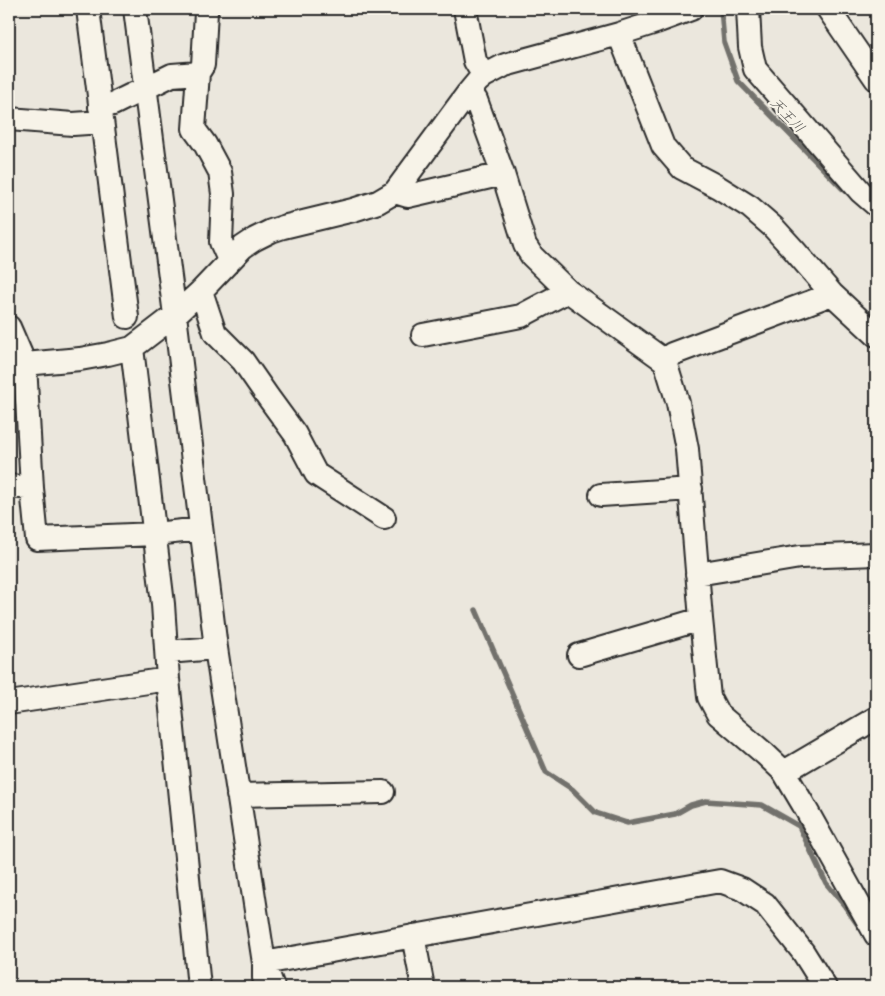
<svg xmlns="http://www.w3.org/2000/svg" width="885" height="996" viewBox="0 0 885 996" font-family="'Shantell Sans','Klee One',sans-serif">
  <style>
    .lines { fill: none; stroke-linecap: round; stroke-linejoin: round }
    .stream { stroke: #72716c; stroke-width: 5.5 }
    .minor-casing { stroke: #2b2b2b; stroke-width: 26 }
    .minor { stroke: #f7f3e8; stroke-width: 22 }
    .labels { text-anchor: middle; stroke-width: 4.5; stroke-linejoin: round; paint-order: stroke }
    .water-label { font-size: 14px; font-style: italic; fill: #555451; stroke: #f7f3e8 }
  </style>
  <rect width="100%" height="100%" fill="#ebe7dd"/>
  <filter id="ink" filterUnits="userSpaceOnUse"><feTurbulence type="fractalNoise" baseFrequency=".02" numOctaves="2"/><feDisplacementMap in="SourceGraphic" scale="10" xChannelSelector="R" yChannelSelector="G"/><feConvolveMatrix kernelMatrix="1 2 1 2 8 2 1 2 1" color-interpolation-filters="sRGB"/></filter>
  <g filter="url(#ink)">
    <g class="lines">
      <path class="stream" d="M 721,9 L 724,42 L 738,81 L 842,188 L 851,195
        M 476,610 L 546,772 L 572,789 L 596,813 L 627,823 L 675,814 L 691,805 L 706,801 L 762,805 L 799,826 L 826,883 L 844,905 L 860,928
        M 871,940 L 873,942 L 873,959 L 876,967"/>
      <g class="minor-casing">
        <path id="minor" d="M 88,9 L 127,317
          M 135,9 L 175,315 L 216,648 L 264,963 L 273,987
          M 207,9 L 206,12 L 203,65 L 198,73 L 194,129 L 205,144 L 220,172 L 223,194 L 221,242 L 229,260
          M 465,9 L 475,61 L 484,76
          M 748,9 L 750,47 L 755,69 L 861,192 L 876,205
          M 828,9 L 876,79
          M 619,34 L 663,146 L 682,168 L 718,187 L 750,207 L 773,227 L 794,250 L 832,294 L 876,335
          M 468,93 L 476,100 L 503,174 L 525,245 L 532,256 L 568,291 L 665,361 L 678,403 L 687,449 L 701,619 L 709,697 L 718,714 L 765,754 L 784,772 L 803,804 L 876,935
          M 100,107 L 113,104 L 172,75 L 198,73
          M 9,119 L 73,124 L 102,122
          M 395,192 L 408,196 L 503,174
          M 201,291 L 215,333 L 243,361 L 268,397 L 295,434 L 316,474 L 384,518
          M 9,327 L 25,364 L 32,488 L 37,539 L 155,534 L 201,529
          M 423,335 L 521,316 L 568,291
          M 132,348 L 163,604 L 168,679 L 199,987
          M 665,361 L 672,354 L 832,294
          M 9,364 L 25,364 L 80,359 L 108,354 L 132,348 L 175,315 L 201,291 L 243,247 L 255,239 L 271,231 L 283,227 L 353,210 L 378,202 L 395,192 L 468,93 L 478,81 L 484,76 L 505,65 L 619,34 L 656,22 L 691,9
          M 9,486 L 32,488
          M 601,495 L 691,489
          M 697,574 L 800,557 L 876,554
          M 167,652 L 216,648
          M 579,655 L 701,619
          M 9,703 L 168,679
          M 784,772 L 876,718
          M 238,795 L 383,792
          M 413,936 L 423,987
          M 264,978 L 264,963 L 720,881 L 742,889 L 765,904 L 803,952 L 825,987"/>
      </g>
      <use href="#minor" class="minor"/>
    </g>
  </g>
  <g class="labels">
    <g class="water-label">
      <text transform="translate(788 115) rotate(46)" y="5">天王川</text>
    </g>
  </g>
  <rect width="885" height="996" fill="none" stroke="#f7f3e8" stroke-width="30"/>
  <rect x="15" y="15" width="855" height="966" fill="none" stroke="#2b2b2b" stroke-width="2" filter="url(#ink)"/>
</svg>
